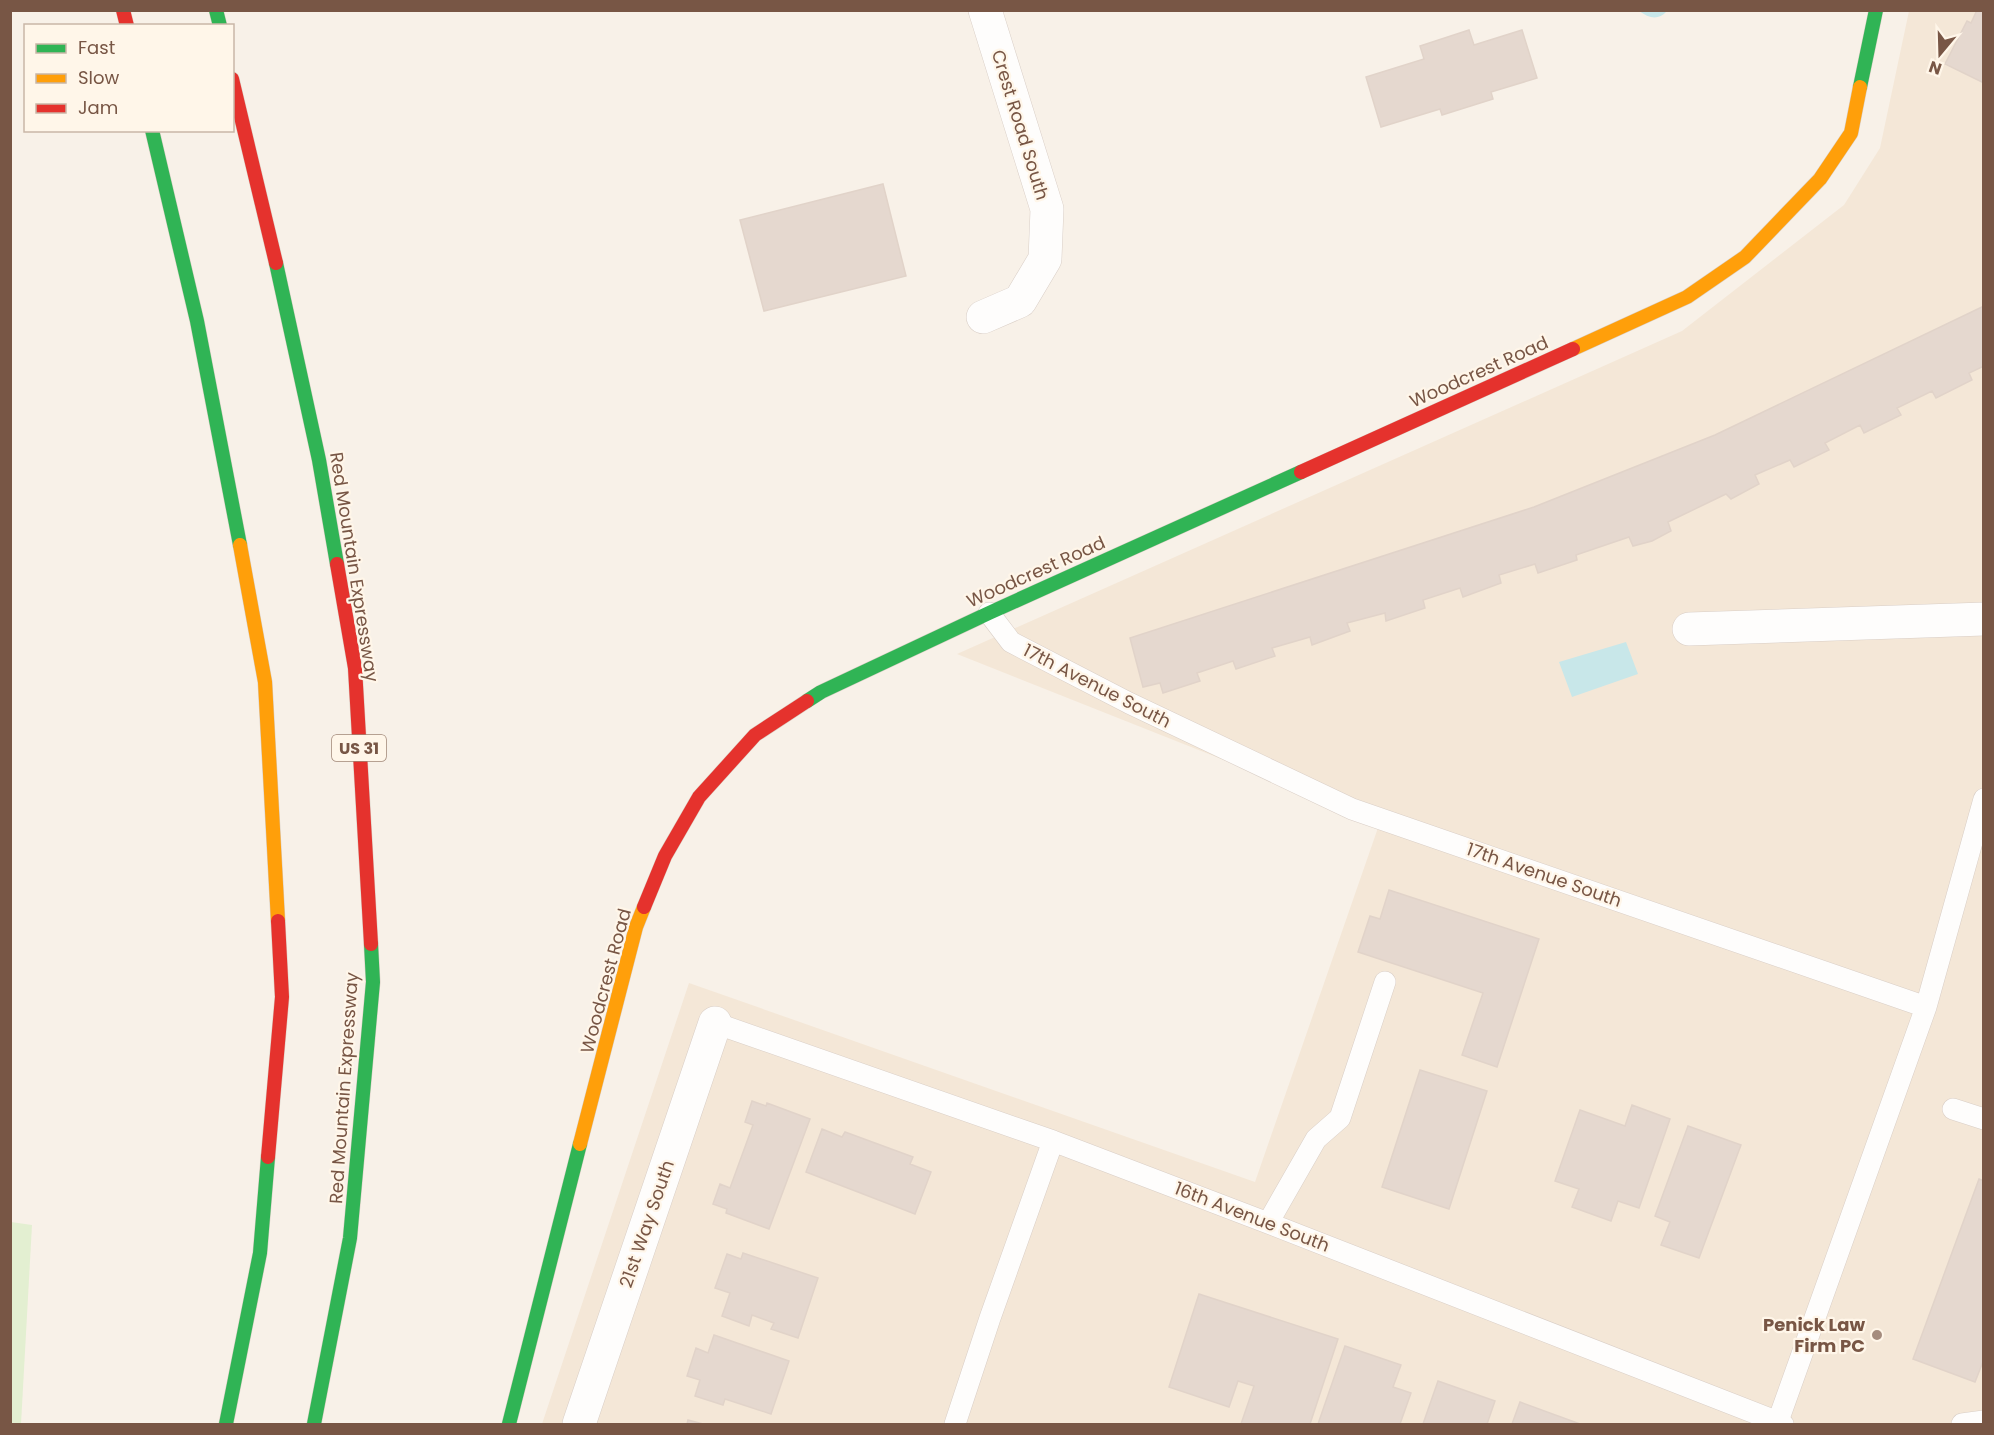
<svg xmlns="http://www.w3.org/2000/svg" width="1994" height="1435" viewBox="0 0 1994 1435" font-family="Poppins,sans-serif">
  <style>
    .residential { fill: #f4e7d7 }
    .green { fill: #e3efd1 }
    .water { fill: #c8e7e9 }
    .building { fill: #e5d8cf; stroke: #e1d3c9; stroke-width: 1.5 }
    .lines { fill: none; stroke-linecap: round; stroke-linejoin: round }
    .lane-casing { stroke: #d9cec6; stroke-width: 22 }
    .street-casing { stroke: #d9cec6; stroke-width: 34 }
    .fast-casing { stroke: #d8cdc3; stroke-width: 15 }
    .slow-casing { stroke: #d8cdc3; stroke-width: 15 }
    .jam-casing { stroke: #d8cdc3; stroke-width: 15 }
    .lane { stroke: #fefdfc; stroke-width: 21 }
    .street { stroke: #fefdfc; stroke-width: 33 }
    .fast { stroke: #30b455; stroke-width: 14 }
    .slow { stroke: #ff9f0a; stroke-width: 14 }
    .jam { stroke: #e5322d; stroke-width: 14 }
    .poi-dot { fill: #a58c7e; stroke: #fff6e9; stroke-width: 2 }
    .labels { text-anchor: middle; stroke-width: 4.5; stroke-linejoin: round; paint-order: stroke }
    .shield { fill: #fff6e9; stroke: #a08676; stroke-width: 1.5 }
    .shield-label { font-size: 16px; font-weight: bold; fill: #785645 }
    .street-label { font-size: 18px; fill: #785645; stroke: #fff6e9 }
    .poi-label { font-size: 18px; font-weight: bold; fill: #785645; stroke: #fff6e9; text-anchor: end }
  </style>
  <rect width="100%" height="100%" fill="#f8f1e8"/>
  <path class="residential" d="M 1909,11 L 1983,11 L 1983,1424 L 542,1424 L 689,983 L 1255,1182 L 1380,822 L 957,654 L 1682,331 L 1844,205 L 1880,148 Z"/>
  <path class="green" d="M 11,1222 L 32,1225 L 21,1424 L 11,1424 Z"/>
  <path class="water" d="M 1639,11 L 1667,11 C 1658,21 1649,18 1639,11 Z
    M 1626,642 L 1638,674 L 1572,697 L 1559,662 Z"/>
  <path class="building" d="M 1977,10 L 1984,10 L 1984,83 L 1945,64 L 1967,21 L 1971,23 Z
    M 1469,30 L 1474,45 L 1522,30 L 1537,78 L 1491,92 L 1493,99 L 1442,115 L 1440,109 L 1381,127 L 1366,77 L 1424,59 L 1420,46 Z
    M 883,184 L 906,276 L 764,311 L 740,220 Z
    M 1984,306 L 1984,366 L 1969,373 L 1972,380 L 1936,398 L 1932,391 L 1897,408 L 1901,415 L 1864,433 L 1860,425 L 1825,443 L 1829,450 L 1794,467 L 1790,460 L 1755,475 L 1759,484 L 1731,499 L 1726,494 L 1668,522 L 1671,531 L 1652,541 L 1633,546 L 1629,537 L 1576,555 L 1577,560 L 1538,573 L 1535,564 L 1499,575 L 1501,583 L 1463,597 L 1460,588 L 1423,600 L 1425,608 L 1386,621 L 1385,613 L 1347,623 L 1350,631 L 1312,645 L 1310,637 L 1272,648 L 1275,656 L 1236,669 L 1233,661 L 1197,673 L 1200,681 L 1163,693 L 1160,683 L 1143,687 L 1130,638 L 1534,507 L 1715,435 Z
    M 1389,890 L 1539,939 L 1497,1067 L 1462,1055 L 1483,993 L 1358,952 L 1370,916 L 1380,919 Z
    M 1420,1070 L 1487,1091 L 1449,1209 L 1382,1187 Z
    M 752,1101 L 766,1106 L 767,1103 L 810,1119 L 769,1229 L 726,1213 L 727,1209 L 713,1204 L 720,1184 L 730,1188 L 753,1125 L 745,1122 Z
    M 1632,1105 L 1670,1119 L 1639,1208 L 1618,1201 L 1611,1221 L 1572,1207 L 1579,1189 L 1555,1181 L 1580,1110 L 1625,1126 Z
    M 1688,1126 L 1741,1145 L 1699,1258 L 1661,1245 L 1670,1222 L 1655,1216 Z
    M 822,1129 L 842,1137 L 845,1132 L 913,1157 L 910,1164 L 931,1172 L 915,1214 L 806,1172 Z
    M 1979,1179 L 1984,1181 L 1984,1359 L 1975,1382 L 1913,1359 Z
    M 743,1253 L 818,1278 L 798,1338 L 771,1329 L 774,1323 L 752,1315 L 749,1326 L 722,1316 L 730,1293 L 715,1288 L 727,1254 L 741,1259 Z
    M 1199,1294 L 1338,1339 L 1310,1424 L 1241,1424 L 1254,1386 L 1238,1381 L 1229,1407 L 1169,1387 Z
    M 714,1335 L 789,1361 L 771,1414 L 725,1399 L 723,1405 L 695,1396 L 700,1380 L 687,1376 L 696,1348 L 708,1353 Z
    M 1345,1346 L 1401,1365 L 1393,1387 L 1411,1393 L 1400,1424 L 1318,1424 Z
    M 1438,1381 L 1495,1401 L 1487,1424 L 1423,1424 Z
    M 1520,1402 L 1580,1424 L 1512,1424 Z
    M 688,1420 L 703,1424 L 687,1424 Z"/>
  <g class="lines">
    <g class="lane-casing">
      <path id="lane" d="M 989,613 L 1011,642 L 1129,703 L 1352,809 L 1926,1007
        M 715,1023 L 1053,1141 L 1268,1223 L 1783,1424
        M 1953,1109 L 1984,1119
        M 1268,1223 L 1316,1139 L 1340,1118 L 1385,982
        M 955,1424 L 990,1318 L 1053,1141
        M 1777,1424 L 1926,1007 L 1984,799
        M 1962,1424 L 1984,1421"/>
    </g>
    <g class="street-casing">
      <path id="street" d="M 983,317 L 1020,301 L 1045,259 L 1047,209 L 985,10
        M 1689,629 L 1984,619
        M 579,1424 L 715,1023"/>
    </g>
    <g class="fast-casing">
      <path id="fast" d="M 216,10 L 220,26
        M 1860,87 L 1876,10
        M 152,130 L 197,321 L 240,545
        M 276,263 L 319,460 L 337,564
        M 807,701 L 821,692 L 989,613 L 1301,472
        M 226,1424 L 260,1253 L 268,1157
        M 314,1424 L 350,1238 L 373,982 L 371,944
        M 509,1424 L 580,1144"/>
    </g>
    <g class="slow-casing">
      <path id="slow" d="M 1573,349 L 1687,297 L 1745,257 L 1820,179 L 1851,133 L 1860,87
        M 240,545 L 265,682 L 278,921
        M 580,1144 L 636,927 L 644,907"/>
    </g>
    <g class="jam-casing">
      <path id="jam" d="M 123,10 L 127,26
        M 232,79 L 276,263
        M 1301,472 L 1573,349
        M 337,564 L 355,668 L 371,944
        M 644,907 L 665,856 L 699,797 L 755,735 L 807,701
        M 268,1157 L 282,997 L 278,921"/>
    </g>
    <use href="#lane" class="lane"/>
    <use href="#street" class="street"/>
    <use href="#fast" class="fast"/>
    <use href="#slow" class="slow"/>
    <use href="#jam" class="jam"/>
  </g>
  <circle class="poi-dot" cx="1877" cy="1335" r="6"/>
  <g class="labels">
    <rect class="shield" x="332" y="735" width="54" height="26" rx="4.5"/>
    <g class="shield-label">
      <text x="359" y="754">US 31</text>
    </g>
    <g class="street-label">
      <text transform="translate(1020 125) rotate(73)" y="6">Crest Road South</text>
      <text transform="translate(1479 372) rotate(-24)" y="6">Woodcrest Road</text>
      <text transform="translate(354 567) rotate(81)" y="6">Red Mountain Expressway</text>
      <text transform="translate(1036 572) rotate(-24)" y="6">Woodcrest Road</text>
      <text transform="translate(1097 686) rotate(27)" y="6">17th Avenue South</text>
      <text transform="translate(1544 875) rotate(19)" y="6">17th Avenue South</text>
      <text transform="translate(606 981) rotate(-75)" y="6">Woodcrest Road</text>
      <text transform="translate(344 1088) rotate(-86)" y="6">Red Mountain Expressway</text>
      <text transform="translate(1252 1217) rotate(21)" y="6">16th Avenue South</text>
      <text transform="translate(647 1224) rotate(-71)" y="6">21st Way South</text>
    </g>
    <g class="poi-label">
      <text x="1865" y="1331">Penick Law<tspan x="1865" dy="21">Firm PC</tspan></text>
    </g>
  </g>
  <rect width="1994" height="1435" fill="none" stroke="#785645" stroke-width="24"/>
  <rect x="24" y="24" width="210" height="108" fill="#fff6e9" stroke="#c9b6a7" stroke-width="1.5"/>
  <rect x="36" y="44" width="30" height="9" fill="#30b455" stroke="#c9b6a7" stroke-width="1.5"/>
  <text x="78" y="54" font-size="18" fill="#785645">Fast</text>
  <rect x="36" y="74" width="30" height="9" fill="#ff9f0a" stroke="#c9b6a7" stroke-width="1.5"/>
  <text x="78" y="84" font-size="18" fill="#785645">Slow</text>
  <rect x="36" y="104" width="30" height="9" fill="#e5322d" stroke="#c9b6a7" stroke-width="1.5"/>
  <text x="78" y="114" font-size="18" fill="#785645">Jam</text>
  <g transform="translate(1940 54) rotate(199)" stroke="#fff6e9" stroke-width="4.5" paint-order="stroke">
  <path d="M0-4.5L10 22L0 15L-10 22Z" fill="#785645"/>
  <text y="-9" font-size="16" font-weight="bold" text-anchor="middle" fill="#785645">N</text>
  </g>
</svg>
